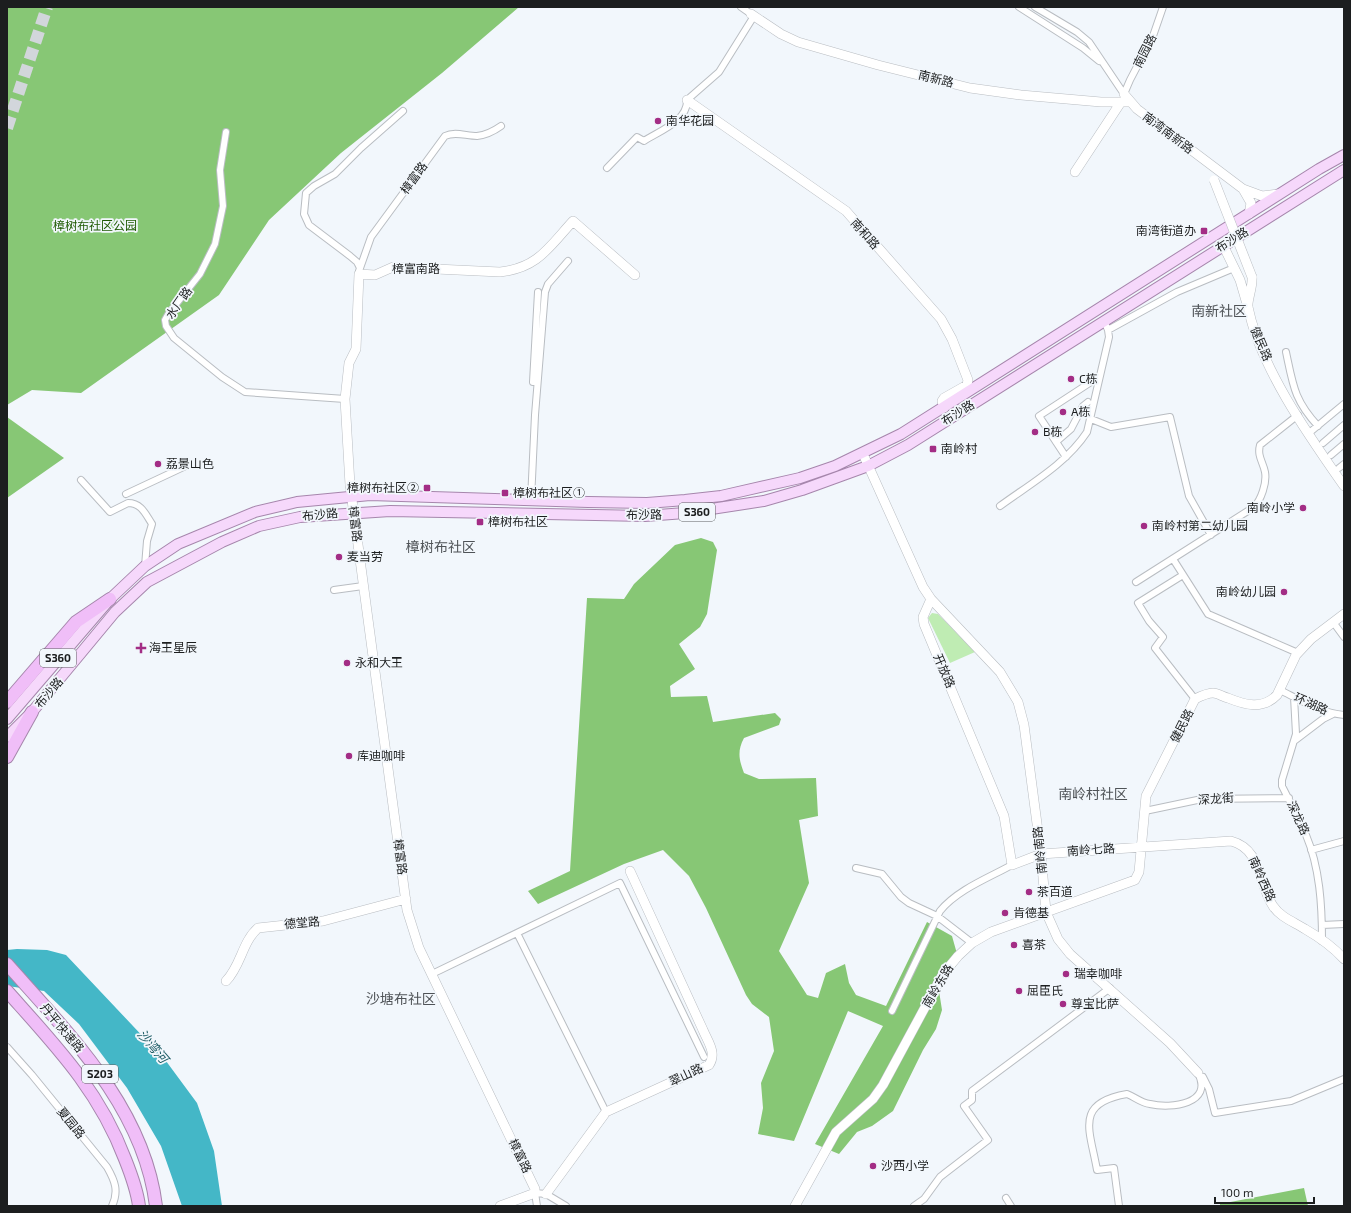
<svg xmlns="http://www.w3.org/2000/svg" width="1351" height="1213" viewBox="0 0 1351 1213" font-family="'Exo 2','Noto Sans SC',sans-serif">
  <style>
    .green { fill: #bfecb3 }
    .forest { fill: #87c775 }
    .water { fill: #44b7c7 }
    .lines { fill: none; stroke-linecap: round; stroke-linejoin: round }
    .highway-tunnel { stroke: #d2d6db; stroke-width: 12; stroke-dasharray: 12 6; stroke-linecap: butt }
    .street-casing { stroke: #b9bdc2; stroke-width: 8 }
    .secondary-casing { stroke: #b9bdc2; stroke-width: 10 }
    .primary-casing { stroke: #a686ac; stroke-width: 12 }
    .highway-casing { stroke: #a686ac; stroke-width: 14 }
    .street { stroke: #fff; stroke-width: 6 }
    .secondary { stroke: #fff; stroke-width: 9 }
    .primary { stroke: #f6d8fb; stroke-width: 10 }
    .highway { stroke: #f0bef8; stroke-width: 12 }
    .secondary-bridge-casing { stroke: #b9bdc2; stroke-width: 10; stroke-linecap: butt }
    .secondary-bridge { stroke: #fff; stroke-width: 9 }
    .poi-dot { fill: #a32d85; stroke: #f2f7fc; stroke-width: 1.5 }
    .labels { text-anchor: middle; stroke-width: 3.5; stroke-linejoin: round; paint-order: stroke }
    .shield { fill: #f2f7fc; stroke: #5c5f61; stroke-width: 1 }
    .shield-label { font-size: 11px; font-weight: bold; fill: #1c1e1f }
    .street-label { font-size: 12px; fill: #1c1e1f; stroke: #f2f7fc }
    .poi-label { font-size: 12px; fill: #1c1e1f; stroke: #f2f7fc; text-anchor: start }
    .park-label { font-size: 12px; fill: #1e5a02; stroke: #f2f7fc }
    .water-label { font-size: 13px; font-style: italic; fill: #1d5c65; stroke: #f2f7fc }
    .quarter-label { font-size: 14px; fill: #4f5357; stroke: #f2f7fc }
  </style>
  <rect width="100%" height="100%" fill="#f2f7fc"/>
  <path class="green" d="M 932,613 L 938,614 L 975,652 L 950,663 L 928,618 Z"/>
  <path class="forest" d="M 7,7 L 519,7 L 442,73 L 341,153 L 269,220 L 219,295 L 81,393 L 32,390 L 7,405 Z
    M 7,417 L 64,458 L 7,498 Z
    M 701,538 L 713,542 L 717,550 L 707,614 L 700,627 L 679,644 L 695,669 L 670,686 L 671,697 L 707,696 L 713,722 L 775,713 L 781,719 L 779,725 L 744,738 C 737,751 739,760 744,773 L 759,779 L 816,778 L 818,816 L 799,820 L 809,883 L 779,951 L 807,995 L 818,998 L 826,973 L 845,964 L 849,983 L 856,995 L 886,1006 L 927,922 L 952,936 L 959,961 L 939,991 L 942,1010 L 936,1029 L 923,1050 L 893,1111 L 872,1126 L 857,1132 L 839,1154 L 815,1144 L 883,1026 L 848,1011 L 794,1141 L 758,1134 L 763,1108 L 761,1083 L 774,1051 L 769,1017 L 752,1004 L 746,995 L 706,908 L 689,876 L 663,850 L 624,864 L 538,904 L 528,891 L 570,871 L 587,598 L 624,599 L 634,584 L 675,545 Z
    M 1304,1188 L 1308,1206 L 1220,1206 L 1220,1204 Z"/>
  <path class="water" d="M 17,949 L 47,950 L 66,955 L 166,1061 L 197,1103 L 214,1151 L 222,1206 L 182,1206 L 161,1146 L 127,1088 L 79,1024 L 44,991 L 7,986 L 7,950 Z"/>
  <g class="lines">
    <path class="highway-tunnel" d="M 7,128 L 47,7"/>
    <g class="street-casing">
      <path id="street" d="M 741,7 L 751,14
        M 1019,7 L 1083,48 L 1099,61
        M 1035,7 L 1077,32 L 1089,42 L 1124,94
        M 1124,94 L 1130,80 L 1153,36 L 1163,7
        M 226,132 L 220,170 L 223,206 L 215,244 L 200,274 L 169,313 L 165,320 L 166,326 L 174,338 L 222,377 L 245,392 L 345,399
        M 607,168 L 637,137 L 644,141 C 659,131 688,121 687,100 L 719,72 L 754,16
        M 360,268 L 357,262 L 350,256 L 309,225 L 304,214 L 306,193 L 314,186 L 335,174 L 361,148 L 403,111
        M 359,271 L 371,237 L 445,136 C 455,131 466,136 477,136 C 486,135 494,131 501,126
        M 1108,330 L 1177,292 L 1234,268
        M 1286,352 C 1293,385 1294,400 1318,426
        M 533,382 L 538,292
        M 1091,419 L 1111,427 L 1170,417 L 1189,496 L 1211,535
        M 1309,433 L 1344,404
        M 1056,442 L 1071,429 L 1083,406 L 1088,402
        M 1323,443 L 1344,425
        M 1331,455 L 1344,444
        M 1066,457 L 1039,416 L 1091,382
        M 1339,468 L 1344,464
        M 81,480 L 110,512 L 128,503 C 141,503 145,513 152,524 L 147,541 L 145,566
        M 126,494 L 190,464
        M 531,500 L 535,415 L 545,292 L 548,284 L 568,261
        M 1000,506 C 1030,484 1066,464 1087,432 L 1109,337 L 1108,330 L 1104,321
        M 1173,559 L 1208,614 L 1298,653
        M 1183,575 L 1138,603 L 1149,621 L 1163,637 L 1155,648 L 1195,699
        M 1136,582 L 1254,507 C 1261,500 1267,483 1265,472 C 1263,462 1257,456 1260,445 L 1298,415
        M 334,590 L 363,586
        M 1333,622 L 1344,637
        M 1280,690 C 1300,700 1321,713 1344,715
        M 1294,697 L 1296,734 L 1282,780 L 1282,786 C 1290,802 1299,819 1306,835 C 1320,868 1322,906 1322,941
        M 1294,741 L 1323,719 L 1333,714
        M 1145,811 L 1202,799 L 1289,798
        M 1311,850 L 1344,841
        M 856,868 L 882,874 L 901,897 L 909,903 L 937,916 L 972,943
        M 1322,925 L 1344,924
        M 517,933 L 606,1112
        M 432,974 L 620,883 L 704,1057
        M 892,1011 L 940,911 C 957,890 988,878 1012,865
        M 7,1047 L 32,1075 L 107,1167 C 115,1181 119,1191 112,1206
        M 1203,1077 L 1209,1089 L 1215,1113 L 1291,1101 L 1344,1079
        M 1006,1198 L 1011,1206
        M 537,1206 L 535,1193 L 546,1194 L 566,1206
        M 914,1206 L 924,1199 L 940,1177 L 988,1140 L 964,1106 L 972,1100 L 972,1091 L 1110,988
        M 1119,1206 L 1114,1168 L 1097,1170 C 1090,1130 1074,1103 1127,1094 C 1135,1097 1141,1103 1150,1104 C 1171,1109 1214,1104 1198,1073"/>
    </g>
    <g class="secondary-casing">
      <path id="secondary" d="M 751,14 L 781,34 L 798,42 L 878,65 L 970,88 L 1021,95 L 1101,102 L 1131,102
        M 1124,94 L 1137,109 L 1243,189 L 1262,196 L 1278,194
        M 687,100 L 846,211 L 941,319 L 952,339 L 968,380 L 967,385 L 944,398 L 942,401 L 944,408
        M 1075,172 L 1121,102
        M 1243,189 L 1251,203 L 1249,214
        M 1223,245 L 1240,280 L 1247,304
        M 1252,277 C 1253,287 1247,300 1248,307 C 1260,367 1309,436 1344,486
        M 863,454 L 923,587 L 931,599 L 923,617 L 924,624 L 1004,816 L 1012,865 L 1041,854 L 1231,841 C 1262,849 1258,884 1273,906 C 1280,917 1294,922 1305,929 C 1319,937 1333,947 1344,959
        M 931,599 L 1000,672 L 1018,702 L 1024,725 L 1041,854 L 1046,912 L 1058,939 L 1070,954 L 1170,1043 L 1198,1073
        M 226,981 C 241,966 242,942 258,928 L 323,921 L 406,899
        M 546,1194 L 606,1112 L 709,1065 C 717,1053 708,1042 703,1030 L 630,871
        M 500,1206 L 535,1193 L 535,1189 L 419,948 L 407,910 L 350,485 L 345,399 L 349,363 L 356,349 L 359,274 L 375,275 L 393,267 L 500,272 C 538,268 549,247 573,221 L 635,275
        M 795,1206 L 836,1132 L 873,1099 L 883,1085 L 943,974 L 958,956 L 972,943 L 991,932 L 1135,880 L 1139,872 L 1146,796 L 1195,699 C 1201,696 1207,693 1213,693 C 1218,693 1223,697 1228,698 C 1245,705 1263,710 1277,695 L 1296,655 L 1311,639 L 1344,614"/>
    </g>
    <g class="primary-casing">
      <path id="primary" d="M 7,719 L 110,599 L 145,566 L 178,544 L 255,512 L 297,502 L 370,495 L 588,502 L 647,503 L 685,500 L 721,496 L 800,478 L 835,466 L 901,434 L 1319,169 L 1344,155
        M 7,737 L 32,712 L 115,612 L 147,582 L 222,542 L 259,526 L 300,517 L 390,511 L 645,516 L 685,513 L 764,501 L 802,490 L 868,466 L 908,445 L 1344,170"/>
    </g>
    <g class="highway-casing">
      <path id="highway" d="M 7,702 L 76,622 L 110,599
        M 7,757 L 32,712
        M 7,964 C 69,1034 144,1108 156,1206
        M 7,991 C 55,1045 99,1090 125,1159 C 131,1174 137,1190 139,1206"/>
    </g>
    <use href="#street" class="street"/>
    <use href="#secondary" class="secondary"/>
    <use href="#primary" class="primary"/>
    <use href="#highway" class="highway"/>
    <g class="secondary-bridge-casing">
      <path id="secondary-bridge" d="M 1214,180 L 1252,277"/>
    </g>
    <use href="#secondary-bridge" class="secondary-bridge"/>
  </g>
  <g class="poi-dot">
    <circle cx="658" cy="121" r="4"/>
    <rect x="1200" y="227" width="8" height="8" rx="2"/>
    <circle cx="1071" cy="379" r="4"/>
    <circle cx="1063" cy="412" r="4"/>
    <circle cx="1035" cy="432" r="4"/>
    <rect x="929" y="445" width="8" height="8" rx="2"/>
    <circle cx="158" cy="464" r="4"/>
    <rect x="423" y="484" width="8" height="8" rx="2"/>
    <rect x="501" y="489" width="8" height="8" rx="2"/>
    <circle cx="1303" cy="508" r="4"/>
    <rect x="476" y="518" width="8" height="8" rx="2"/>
    <circle cx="1144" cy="526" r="4"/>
    <circle cx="339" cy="557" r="4"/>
    <circle cx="1284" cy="592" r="4"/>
    <path d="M139 642h4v4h4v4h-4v4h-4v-4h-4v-4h4z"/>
    <circle cx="347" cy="663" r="4"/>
    <circle cx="349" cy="756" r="4"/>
    <circle cx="1029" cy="892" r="4"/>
    <circle cx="1005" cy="913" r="4"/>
    <circle cx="1014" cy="945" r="4"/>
    <circle cx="1066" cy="974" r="4"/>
    <circle cx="1019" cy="991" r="4"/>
    <circle cx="1063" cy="1004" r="4"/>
    <circle cx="873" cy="1166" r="4"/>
  </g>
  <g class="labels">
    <g class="shield">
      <rect x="679" y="503" width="36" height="18" rx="3"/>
      <rect x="40" y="649" width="36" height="18" rx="3"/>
      <rect x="82" y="1065" width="36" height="18" rx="3"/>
    </g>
    <g class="shield-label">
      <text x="697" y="516">S360</text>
      <text x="58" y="662">S360</text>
      <text x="100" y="1078">S203</text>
    </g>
    <g class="street-label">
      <text transform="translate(1145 51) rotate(-63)" y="4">南园路</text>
      <text transform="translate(936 79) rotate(14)" y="4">南新路</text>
      <text transform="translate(1168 133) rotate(37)" y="4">南湾南新路</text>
      <text transform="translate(414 178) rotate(-54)" y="4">樟富路</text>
      <text transform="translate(865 234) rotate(48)" y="4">南和路</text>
      <text transform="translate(1232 240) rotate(-32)" y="4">布沙路</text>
      <text x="416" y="273">樟富南路</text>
      <text transform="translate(179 303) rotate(-55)" y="4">水厂路</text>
      <text transform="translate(1261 344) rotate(67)" y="4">健民路</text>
      <text transform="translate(958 413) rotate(-32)" y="4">布沙路</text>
      <text transform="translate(320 515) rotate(-6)" y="4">布沙路</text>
      <text transform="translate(644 515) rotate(-1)" y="4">布沙路</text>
      <text transform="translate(355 524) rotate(83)" y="4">樟富路</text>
      <text transform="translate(944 671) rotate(67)" y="4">开放路</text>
      <text transform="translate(49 693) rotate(-50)" y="4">布沙路</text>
      <text transform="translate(1311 704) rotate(24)" y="4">环湖路</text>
      <text transform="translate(1182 726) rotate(-63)" y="4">健民路</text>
      <text transform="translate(1216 799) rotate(-4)" y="4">深龙街</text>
      <text transform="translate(1298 818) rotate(65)" y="4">深龙路</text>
      <text transform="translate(1040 850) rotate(-96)" y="4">南岭南路</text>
      <text transform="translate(1091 850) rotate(-4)" y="4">南岭七路</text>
      <text transform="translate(400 857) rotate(82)" y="4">樟富路</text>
      <text transform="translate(1262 879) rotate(66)" y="4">南岭西路</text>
      <text transform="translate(302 923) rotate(-5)" y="4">德堂路</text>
      <text transform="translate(938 986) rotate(-59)" y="4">南岭东路</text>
      <text transform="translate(62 1028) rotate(50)" y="4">丹平快速路</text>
      <text transform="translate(686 1075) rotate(-25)" y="4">翠山路</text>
      <text transform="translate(71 1123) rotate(51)" y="4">夏园路</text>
      <text transform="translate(520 1156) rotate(64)" y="4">樟富路</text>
    </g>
    <g class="poi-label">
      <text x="666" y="125">南华花园</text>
      <text x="1196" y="235" text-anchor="end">南湾街道办</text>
      <text x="1079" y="383">C栋</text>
      <text x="1071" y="416">A栋</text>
      <text x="1043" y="436">B栋</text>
      <text x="941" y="453">南岭村</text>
      <text x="166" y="468">荔景山色</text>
      <text x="419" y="492" text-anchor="end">樟树布社区②</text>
      <text x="513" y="497">樟树布社区①</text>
      <text x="1295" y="512" text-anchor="end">南岭小学</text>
      <text x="488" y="526">樟树布社区</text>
      <text x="1152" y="530">南岭村第二幼儿园</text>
      <text x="347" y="561">麦当劳</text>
      <text x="1276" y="596" text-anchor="end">南岭幼儿园</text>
      <text x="149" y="652">海王星辰</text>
      <text x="355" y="667">永和大王</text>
      <text x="357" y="760">库迪咖啡</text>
      <text x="1037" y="896">茶百道</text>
      <text x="1013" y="917">肯德基</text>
      <text x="1022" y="949">喜茶</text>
      <text x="1074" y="978">瑞幸咖啡</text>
      <text x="1027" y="995">屈臣氏</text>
      <text x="1071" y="1008">尊宝比萨</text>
      <text x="881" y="1170">沙西小学</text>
    </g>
    <g class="park-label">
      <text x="95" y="230">樟树布社区公园</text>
    </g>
    <g class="water-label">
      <text transform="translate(153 1046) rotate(49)" y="5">沙湾河</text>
    </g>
    <g class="quarter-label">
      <text x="1219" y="316">南新社区</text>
      <text x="441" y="552">樟树布社区</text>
      <text x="1093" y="799">南岭村社区</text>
      <text x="401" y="1004">沙塘布社区</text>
    </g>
  </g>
  <rect width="1351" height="1213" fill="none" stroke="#1c1e1f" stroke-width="16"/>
  <path d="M1215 1197v6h99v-6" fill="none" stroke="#1c1e1f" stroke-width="2"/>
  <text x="1221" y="1197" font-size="12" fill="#1c1e1f" stroke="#f2f7fc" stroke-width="3" paint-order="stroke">100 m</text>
</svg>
